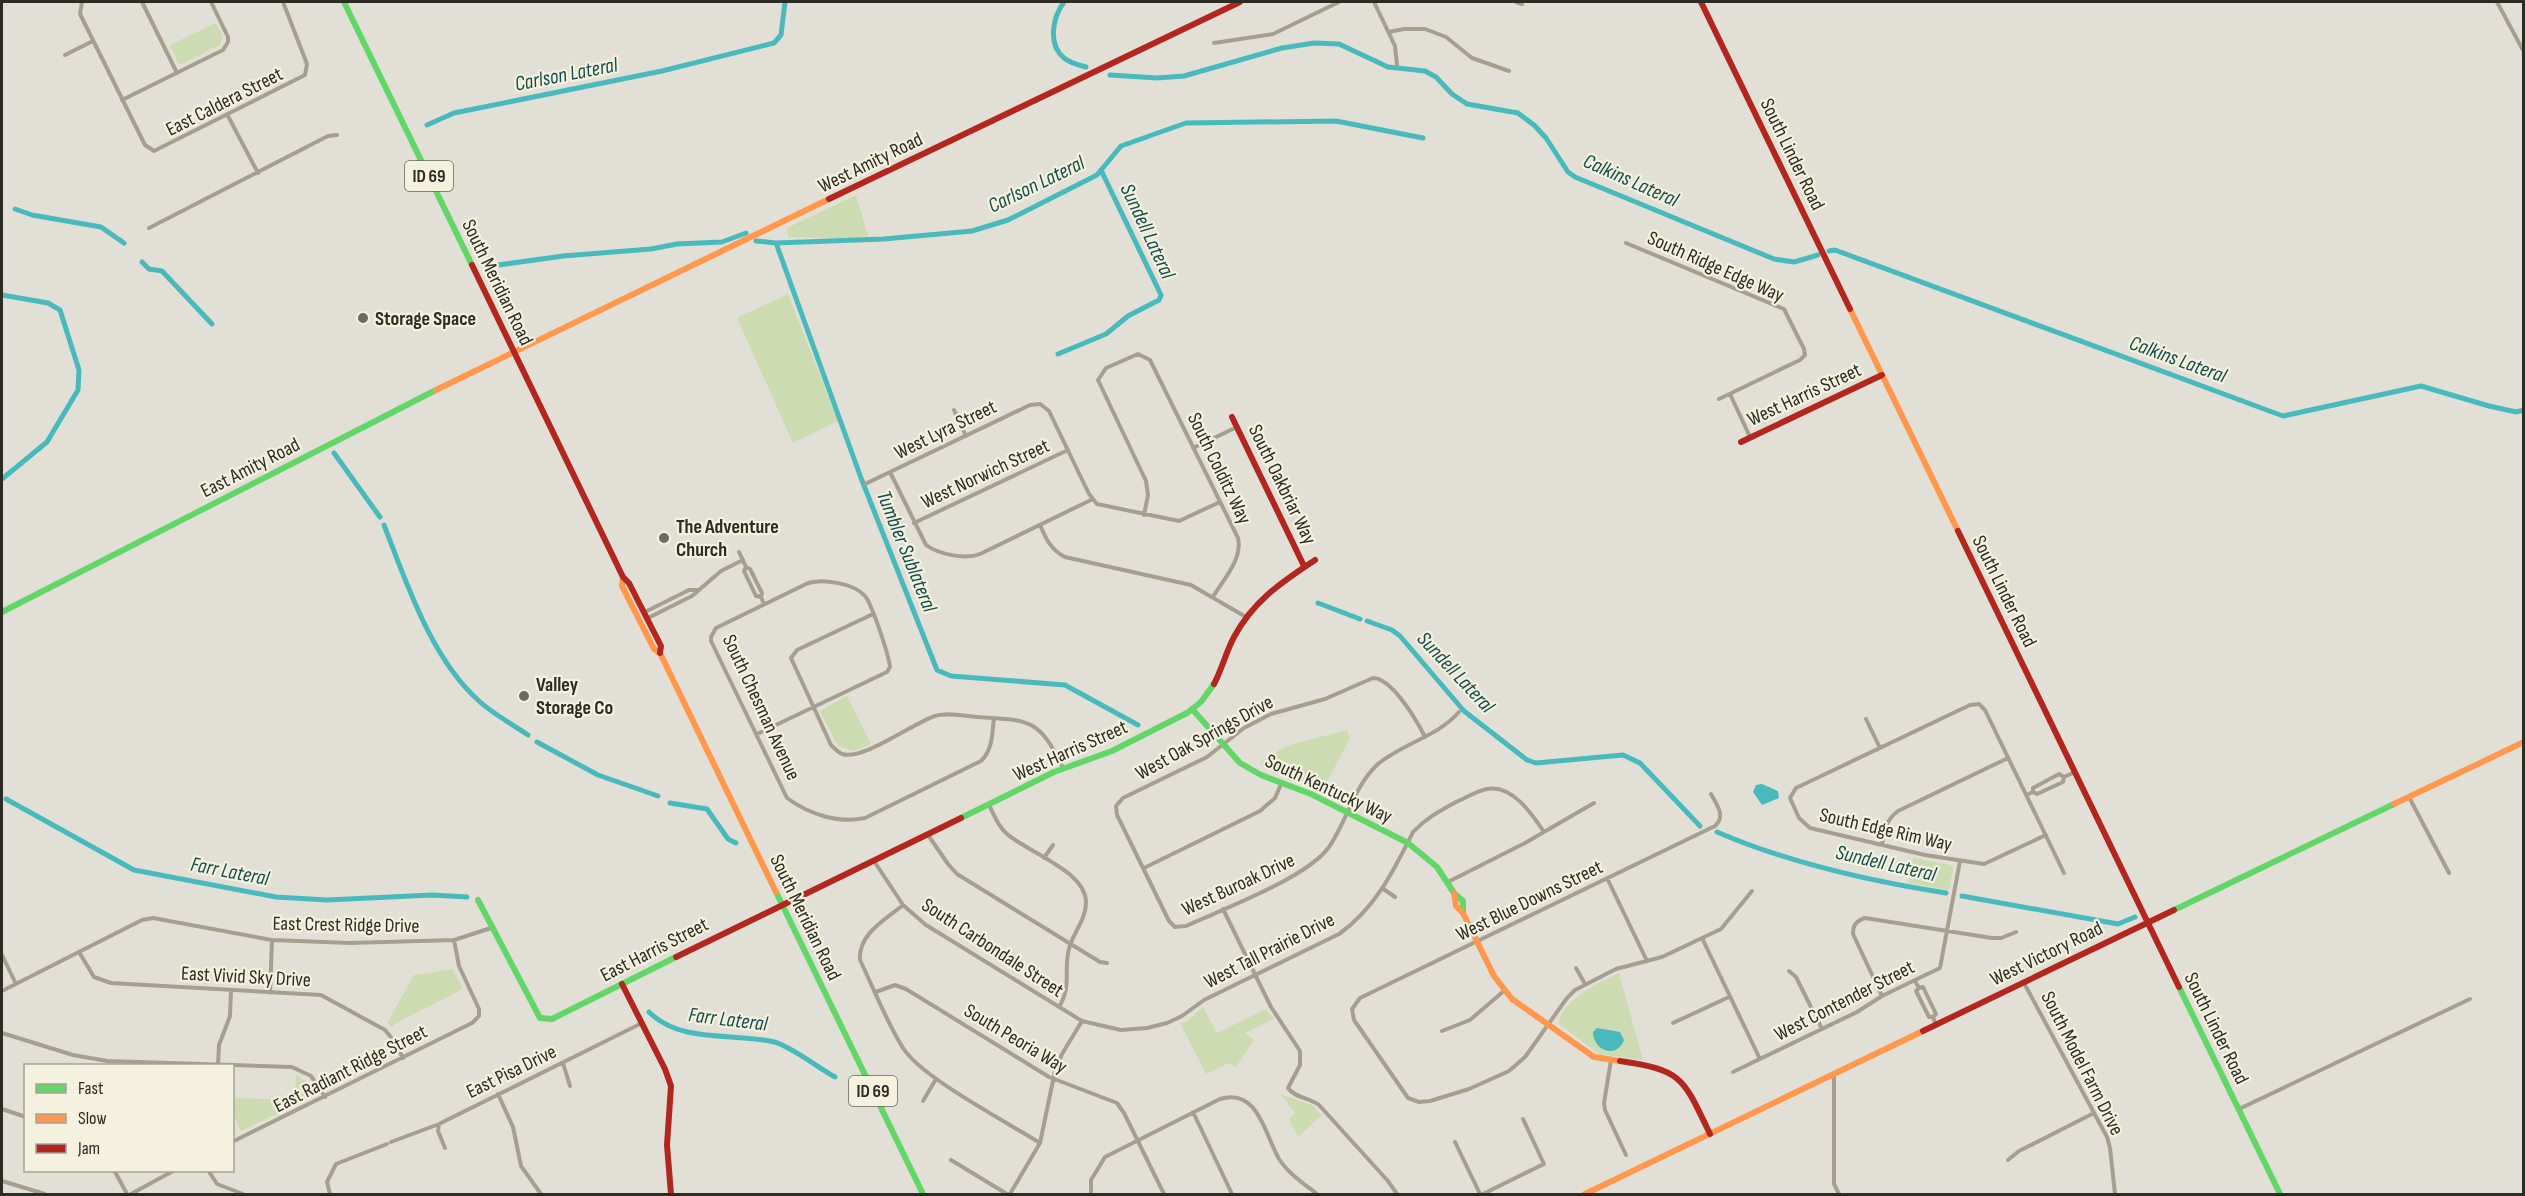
<svg xmlns="http://www.w3.org/2000/svg" width="2525" height="1196" viewBox="0 0 2525 1196" font-family="'Sofia Sans Condensed',sans-serif">
  <style>
    .green { fill: #cddbb3 }
    .water { fill: #49babc }
    .lines { fill: none; stroke-linecap: round; stroke-linejoin: round }
    .canal { stroke: #49babc; stroke-width: 5 }
    .street { stroke: #a69f8f; stroke-width: 4 }
    .fast { stroke: #63d668; stroke-width: 6 }
    .slow { stroke: #ff974d; stroke-width: 6 }
    .jam { stroke: #b3261e; stroke-width: 6 }
    .poi-dot { fill: #6c6a62; stroke: #f4f1de; stroke-width: 2 }
    .labels { text-anchor: middle; stroke-width: 4.5; stroke-linejoin: round; paint-order: stroke }
    .shield { fill: #f4f1de; stroke: #68665c; stroke-width: 1.5 }
    .shield-label { font-size: 18px; font-weight: bold; fill: #2c2b24 }
    .street-label { font-size: 20px; fill: #2c2b24; stroke: #f4f1de }
    .poi-label { font-size: 20px; font-weight: bold; fill: #2c2b24; stroke: #f4f1de; text-anchor: start }
    .water-label { font-size: 21px; font-style: italic; fill: #144d50; stroke: #f4f1de }
  </style>
  <rect width="100%" height="100%" fill="#e2e0d6"/>
  <path class="green" d="M 216,23 L 223,37 L 220,45 L 182,64 L 178,63 L 170,45 Z
    M 856,195 L 869,239 L 788,237 L 787,228 Z
    M 788,294 L 838,421 L 793,443 L 737,318 Z
    M 847,696 L 871,744 L 853,751 L 838,746 L 820,711 Z
    M 1347,730 L 1350,738 L 1323,790 L 1264,767 L 1260,762 L 1286,746 Z
    M 1913,858 L 1951,865 L 1953,868 L 1949,890 L 1908,883 Z
    M 453,969 L 463,989 L 396,1023 L 393,1027 L 387,1023 L 414,975 Z
    M 1619,973 L 1643,1060 L 1599,1054 L 1559,1024 C 1560,1000 1601,982 1619,973 Z
    M 1203,1007 L 1217,1033 L 1266,1009 L 1274,1019 L 1245,1033 L 1254,1040 L 1236,1067 L 1229,1063 L 1206,1074 L 1180,1023 L 1186,1022 Z
    M 296,1075 L 306,1081 L 315,1095 L 241,1131 L 233,1114 L 233,1098 L 295,1100 Z
    M 1280,1094 L 1312,1105 L 1322,1115 L 1298,1137 L 1289,1119 L 1295,1113 Z"/>
  <path class="water" d="M 1762,784 L 1778,791 L 1779,798 L 1762,805 L 1753,792 L 1756,785 Z
    M 1597,1028 L 1620,1032 L 1624,1040 C 1616,1060 1593,1050 1593,1032 Z"/>
  <g class="lines">
    <path class="canal" d="M 1064,2 C 1053,17 1047,44 1064,58 C 1070,63 1079,65 1086,67
      M 1110,75 L 1157,78 L 1184,76 L 1282,48 L 1314,43 L 1339,44 L 1388,67 L 1425,71 L 1436,77 L 1452,94 L 1467,104 L 1518,113 L 1534,125 L 1546,138 L 1568,172 L 1575,177 L 1774,259 L 1794,262 L 1818,255
      M 427,125 L 454,113 L 662,71 L 774,43 L 781,35 L 785,2
      M 15,209 L 32,215 L 101,227 L 124,243
      M 756,241 L 776,243 L 884,239 L 972,231 L 1008,220 L 1097,175 L 1121,146 L 1186,123 L 1336,121 L 1423,138
      M 776,243 L 861,478 L 937,670 L 951,676 L 1065,685 L 1138,725
      M 1829,251 L 1835,250 L 2283,416 L 2421,386 L 2489,406 L 2516,412 L 2524,410
      M 142,262 L 149,269 L 162,271 L 212,324
      M 491,266 L 563,256 L 651,249 L 677,244 L 722,242 L 746,233
      M 2,295 L 48,303 L 60,310 L 79,370 L 78,390 L 47,442 L 2,479
      M 1058,354 L 1106,334 L 1128,316 L 1159,300 L 1161,295 L 1101,170
      M 334,453 L 380,517
      M 384,525 C 407,584 431,658 479,701 C 493,714 512,724 528,735
      M 1318,603 L 1360,619
      M 1367,621 L 1392,630 L 1400,636 L 1464,711 L 1527,760 L 1536,763 L 1623,755 L 1640,763 L 1700,826
      M 537,742 L 598,775 L 658,796
      M 6,799 L 134,870 L 276,897 L 327,900 L 432,895 L 467,897
      M 670,803 L 707,809 L 728,839 L 736,843
      M 1717,832 C 1789,863 1868,881 1946,893
      M 1962,896 L 2118,924 L 2135,917
      M 649,1012 C 681,1044 733,1032 774,1042 C 789,1045 820,1069 835,1077"/>
    <path class="street" d="M 82,2 L 80,14 L 145,145 L 154,151 L 305,75 L 307,64 L 283,2
      M 142,2 L 177,73
      M 1374,2 L 1395,46 L 1397,65
      M 1516,2 L 1522,4
      M 2497,2 L 2524,52
      M 1389,32 L 1404,29 L 1425,29 L 1446,37 L 1472,58 L 1509,71
      M 1214,43 L 1273,34 L 1339,2
      M 65,55 L 93,41
      M 122,100 L 223,50 L 228,42 L 228,37 L 211,2
      M 228,116 L 258,173
      M 149,228 L 328,136 L 337,135
      M 1626,243 L 1784,309 L 1804,349 L 1805,355 L 1800,360 L 1719,399
      M 1730,394 L 1750,437
      M 954,410 L 966,436
      M 1193,448 L 1237,427
      M 890,472 L 926,545 C 938,554 965,560 980,554 L 1093,499
      M 865,484 L 1030,405 L 1040,404 L 1049,411 L 1089,494 L 1097,504 L 1179,521 L 1220,502
      M 1144,515 L 1148,495 L 1146,481 L 1098,380 L 1106,368 L 1138,354 L 1150,360 L 1238,538 C 1243,559 1223,580 1213,597
      M 914,523 L 1068,450
      M 1040,525 C 1046,539 1051,550 1065,557 L 1191,585 L 1246,617
      M 739,552 L 746,567
      M 761,597 L 756,596 L 744,571 L 746,567 L 750,569 L 762,593 L 761,597 L 764,604
      M 645,612 L 689,590 L 698,590
      M 873,614 L 797,650 L 791,658 L 831,745 C 834,748 838,752 842,754 C 863,761 913,723 935,716 C 947,712 964,716 977,717 C 1029,720 1039,718 1063,768
      M 648,618 L 692,596 L 721,571 L 743,560
      M 1866,719 L 1880,748
      M 757,734 L 887,672 L 890,667 C 889,656 872,604 865,596 C 854,583 821,578 806,584 L 716,628 L 711,637 L 711,641 L 787,798 C 809,814 838,824 865,818 L 981,761 C 993,749 992,734 994,718
      M 1425,737 C 1417,721 1392,678 1373,678 L 1325,699 L 1271,714 L 1244,728 L 1207,757 L 1123,798 L 1116,806 L 1117,815 L 1169,921 L 1175,927 L 1186,926 C 1223,909 1307,878 1329,847 C 1347,821 1354,786 1378,764 C 1403,743 1437,737 1459,712
      M 2033,792 L 2033,788 L 2059,774 L 2064,777
      M 1711,794 C 1717,805 1726,816 1715,826 L 1360,998 L 1352,1009 L 1354,1020 L 1408,1098 L 1419,1102 L 1430,1101 L 1469,1089 L 1509,1071 L 1525,1057 L 1567,998 L 1575,990 L 1616,969 L 1662,957 L 1721,929 L 1752,891
      M 2026,795 L 2033,792 L 2037,794 L 2063,782 L 2064,777 L 2075,772
      M 2409,797 L 2449,873
      M 989,805 C 994,815 998,826 1006,833 C 1026,852 1087,871 1086,903 C 1086,918 1075,931 1070,945 C 1062,970 1073,984 1059,1007
      M 928,835 L 948,864 L 957,874 L 1100,962 L 1107,963
      M 2046,835 L 1984,864 L 1925,855 L 1810,828 L 1799,818 L 1790,798 L 1796,788 L 1970,705 L 1979,704 L 1985,710 L 2064,873
      M 1882,845 C 1884,831 1886,820 1898,811 L 2008,758
      M 1044,858 L 1053,845
      M 874,861 L 903,905 L 926,925 L 1082,1021 L 1121,1030 L 1147,1028 L 1167,1023 L 1182,1016 L 1204,1000 L 1339,934 C 1375,909 1394,870 1413,832 C 1426,818 1440,811 1456,802 C 1466,798 1476,791 1487,789 C 1512,784 1532,814 1544,832
      M 1144,868 L 1260,811 L 1275,798 L 1282,782
      M 1607,878 L 1647,961
      M 1448,882 L 1525,843 L 1594,803
      M 1382,888 L 1395,897
      M 903,905 C 885,920 858,934 860,960 C 874,989 886,1021 903,1048 C 922,1078 1007,1122 1040,1143
      M 1223,909 L 1271,1007 L 1300,1051 L 1300,1065 L 1288,1088 C 1295,1098 1310,1098 1319,1105 L 1388,1181 L 1397,1194
      M 1702,938 L 1760,1059
      M 79,952 L 94,977 L 111,983 L 321,995 L 385,1030 L 394,1041 L 403,1058
      M 2,955 L 16,984
      M 1576,968 L 1585,984
      M 1789,971 L 1796,977 L 1822,1029
      M 1915,981 L 1919,988 L 1916,991 L 1929,1017 L 1933,1017 L 1936,1025
      M 2024,983 L 2107,1137 L 2110,1148 L 2115,1194
      M 1919,988 L 1923,987 L 1936,1014 L 1933,1017
      M 2,991 L 142,920 L 153,918 L 272,940 L 350,943 L 454,940 L 491,928
      M 876,992 L 895,985 L 906,989 L 1049,1077 L 1117,1103 L 1124,1113 L 1164,1194
      M 270,993 L 272,940
      M 1882,996 L 1853,934 C 1853,925 1856,921 1865,918 L 1992,938 L 2001,938 L 2016,932
      M 1673,1023 L 1729,997
      M 1442,1031 L 1470,1020 L 1505,990
      M 2,1033 L 73,1055 L 107,1061 L 292,1067 L 311,1076 L 325,1097
      M 1611,1060 L 1604,1103 L 1605,1110 L 1626,1155
      M 563,1063 L 570,1086
      M 218,1065 L 219,1045 L 230,1016 L 231,991
      M 1733,1072 L 1857,1012 L 1882,996 L 1940,968 L 1960,861
      M 1834,1074 L 1834,1184 L 1839,1194
      M 498,1094 L 513,1127 L 521,1166 L 541,1194
      M 923,1101 L 936,1079
      M 2,1109 L 26,1117
      M 2239,1109 L 2470,999
      M 1193,1112 L 1232,1194
      M 439,1124 L 438,1131 L 445,1148
      M 232,1142 L 472,1023 L 479,1016 L 479,1009 L 459,966 L 454,940
      M 391,1142 L 439,1124 L 642,1023
      M 1455,1142 L 1480,1194
      M 951,1160 L 1007,1194
      M 2008,1160 L 2019,1151 L 2094,1113
      M 114,1170 L 127,1194
      M 208,1170 L 217,1184 L 243,1194
      M 2,1181 L 45,1194
      M 1091,1192 L 1091,1180 L 1105,1157 L 1220,1099 C 1258,1087 1265,1135 1279,1159 C 1288,1173 1304,1184 1317,1194
      M 131,1194 L 175,1170
      M 330,1194 L 327,1182 L 336,1164 L 387,1144
      M 1010,1194 L 1040,1143 L 1055,1071 L 1062,1054 L 1082,1021
      M 1483,1194 L 1544,1164 L 1523,1119"/>
    <path class="fast" d="M 344,2 L 472,265
      M 2,612 L 436,390
      M 1193,710 L 1240,763 L 1261,775 L 1311,794 L 1408,843 L 1437,867 L 1454,893 L 1463,901 L 1463,913
      M 961,818 L 1054,772 L 1112,751 L 1187,713 L 1201,702 L 1214,684
      M 776,892 L 923,1194
      M 478,900 L 540,1018 L 552,1019 L 676,957
      M 2174,910 L 2394,804
      M 2179,987 L 2280,1194"/>
    <path class="slow" d="M 1850,309 L 1958,531
      M 436,390 L 829,199
      M 623,577 L 622,586 L 654,649 L 660,653 L 776,892
      M 2394,804 L 2524,742
      M 1454,893 L 1456,906 L 1463,913 L 1494,976 L 1512,999 L 1594,1057 L 1620,1061
      M 1585,1194 L 1923,1031"/>
    <path class="jam" d="M 1701,2 L 1850,309
      M 829,199 L 1240,2
      M 472,265 L 623,577 L 629,583 L 661,646 L 660,653
      M 1232,417 L 1304,566
      M 1741,442 L 1882,375
      M 1958,531 L 2179,987
      M 1214,684 C 1222,669 1226,652 1234,637 C 1254,600 1281,583 1315,560
      M 676,957 L 961,818
      M 622,984 L 665,1069 L 671,1086 L 667,1145 L 671,1194
      M 1923,1031 L 2174,910
      M 1620,1061 C 1683,1070 1683,1078 1710,1134"/>
  </g>
  <g class="poi-dot">
    <circle cx="363" cy="318" r="6"/>
    <circle cx="664" cy="538" r="6"/>
    <circle cx="524" cy="696" r="6"/>
  </g>
  <g class="labels">
    <g class="shield">
      <rect x="405" y="161" width="48" height="30" rx="4.5"/>
      <rect x="849" y="1076" width="48" height="30" rx="4.5"/>
    </g>
    <g class="shield-label">
      <text x="429" y="182">ID 69</text>
      <text x="873" y="1097">ID 69</text>
    </g>
    <g class="street-label">
      <text transform="translate(224 101) rotate(-27)" y="7">East Caldera Street</text>
      <text transform="translate(1793 154) rotate(64)" y="7">South Linder Road</text>
      <text transform="translate(870 162) rotate(-26)" y="7">West Amity Road</text>
      <text transform="translate(1716 266) rotate(24)" y="7">South Ridge Edge Way</text>
      <text transform="translate(498 282) rotate(64)" y="7">South Meridian Road</text>
      <text transform="translate(1804 394) rotate(-25)" y="7">West Harris Street</text>
      <text transform="translate(945 429) rotate(-26)" y="7">West Lyra Street</text>
      <text transform="translate(250 467) rotate(-27)" y="7">East Amity Road</text>
      <text transform="translate(1220 468) rotate(64)" y="7">South Colditz Way</text>
      <text transform="translate(985 473) rotate(-25)" y="7">West Norwich Street</text>
      <text transform="translate(1283 484) rotate(64)" y="7">South Oakbriar Way</text>
      <text transform="translate(2005 591) rotate(64)" y="7">South Linder Road</text>
      <text transform="translate(762 707) rotate(65)" y="7">South Chesman Avenue</text>
      <text transform="translate(1204 737) rotate(-29)" y="7">West Oak Springs Drive</text>
      <text transform="translate(1070 750) rotate(-24)" y="7">West Harris Street</text>
      <text transform="translate(1329 788) rotate(25)" y="7">South Kentucky Way</text>
      <text transform="translate(1886 829) rotate(13)" y="7">South Edge Rim Way</text>
      <text transform="translate(1238 884) rotate(-25)" y="7">West Buroak Drive</text>
      <text transform="translate(1529 900) rotate(-26)" y="7">West Blue Downs Street</text>
      <text transform="translate(806 917) rotate(64)" y="7">South Meridian Road</text>
      <text transform="translate(346 924) rotate(1)" y="7">East Crest Ridge Drive</text>
      <text transform="translate(993 947) rotate(33)" y="7">South Carbondale Street</text>
      <text transform="translate(654 949) rotate(-27)" y="7">East Harris Street</text>
      <text transform="translate(1269 950) rotate(-27)" y="7">West Tall Prairie Drive</text>
      <text transform="translate(2046 953) rotate(-26)" y="7">West Victory Road</text>
      <text transform="translate(246 976) rotate(3)" y="7">East Vivid Sky Drive</text>
      <text transform="translate(1844 1000) rotate(-27)" y="7">West Contender Street</text>
      <text transform="translate(2217 1028) rotate(64)" y="7">South Linder Road</text>
      <text transform="translate(1016 1038) rotate(31)" y="7">South Peoria Way</text>
      <text transform="translate(2083 1063) rotate(63)" y="7">South Model Farm Drive</text>
      <text transform="translate(350 1068) rotate(-27)" y="7">East Radiant Ridge Street</text>
      <text transform="translate(511 1071) rotate(-26)" y="7">East Pisa Drive</text>
    </g>
    <g class="poi-label">
      <text x="375" y="325">Storage Space</text>
      <text x="676" y="533">The Adventure<tspan x="676" dy="23">Church</tspan></text>
      <text x="536" y="691">Valley<tspan x="536" dy="23">Storage Co</tspan></text>
    </g>
    <g class="water-label">
      <text transform="translate(566 74) rotate(-11)" y="7">Carlson Lateral</text>
      <text transform="translate(1631 180) rotate(24)" y="7">Calkins Lateral</text>
      <text transform="translate(1036 184) rotate(-26)" y="7">Carlson Lateral</text>
      <text transform="translate(1148 231) rotate(65)" y="7">Sundell Lateral</text>
      <text transform="translate(2178 359) rotate(20)" y="7">Calkins Lateral</text>
      <text transform="translate(907 551) rotate(68)" y="7">Tumbler Sublateral</text>
      <text transform="translate(1456 672) rotate(47)" y="7">Sundell Lateral</text>
      <text transform="translate(1886 863) rotate(13)" y="7">Sundell Lateral</text>
      <text transform="translate(230 871) rotate(11)" y="7">Farr Lateral</text>
      <text transform="translate(728 1019) rotate(7)" y="7">Farr Lateral</text>
    </g>
  </g>
  <rect width="2525" height="1196" fill="none" stroke="#2c2b24" stroke-width="6"/>
  <rect x="24" y="1064" width="210" height="108" fill="#f4f1de" stroke="#a4a294" stroke-width="1.5"/>
  <rect x="36" y="1084" width="30" height="9" fill="#63d668" stroke="#a4a294" stroke-width="1.5"/>
  <text x="78" y="1094" font-size="18" fill="#2c2b24">Fast</text>
  <rect x="36" y="1114" width="30" height="9" fill="#ff974d" stroke="#a4a294" stroke-width="1.5"/>
  <text x="78" y="1124" font-size="18" fill="#2c2b24">Slow</text>
  <rect x="36" y="1144" width="30" height="9" fill="#b3261e" stroke="#a4a294" stroke-width="1.5"/>
  <text x="78" y="1154" font-size="18" fill="#2c2b24">Jam</text>
</svg>
